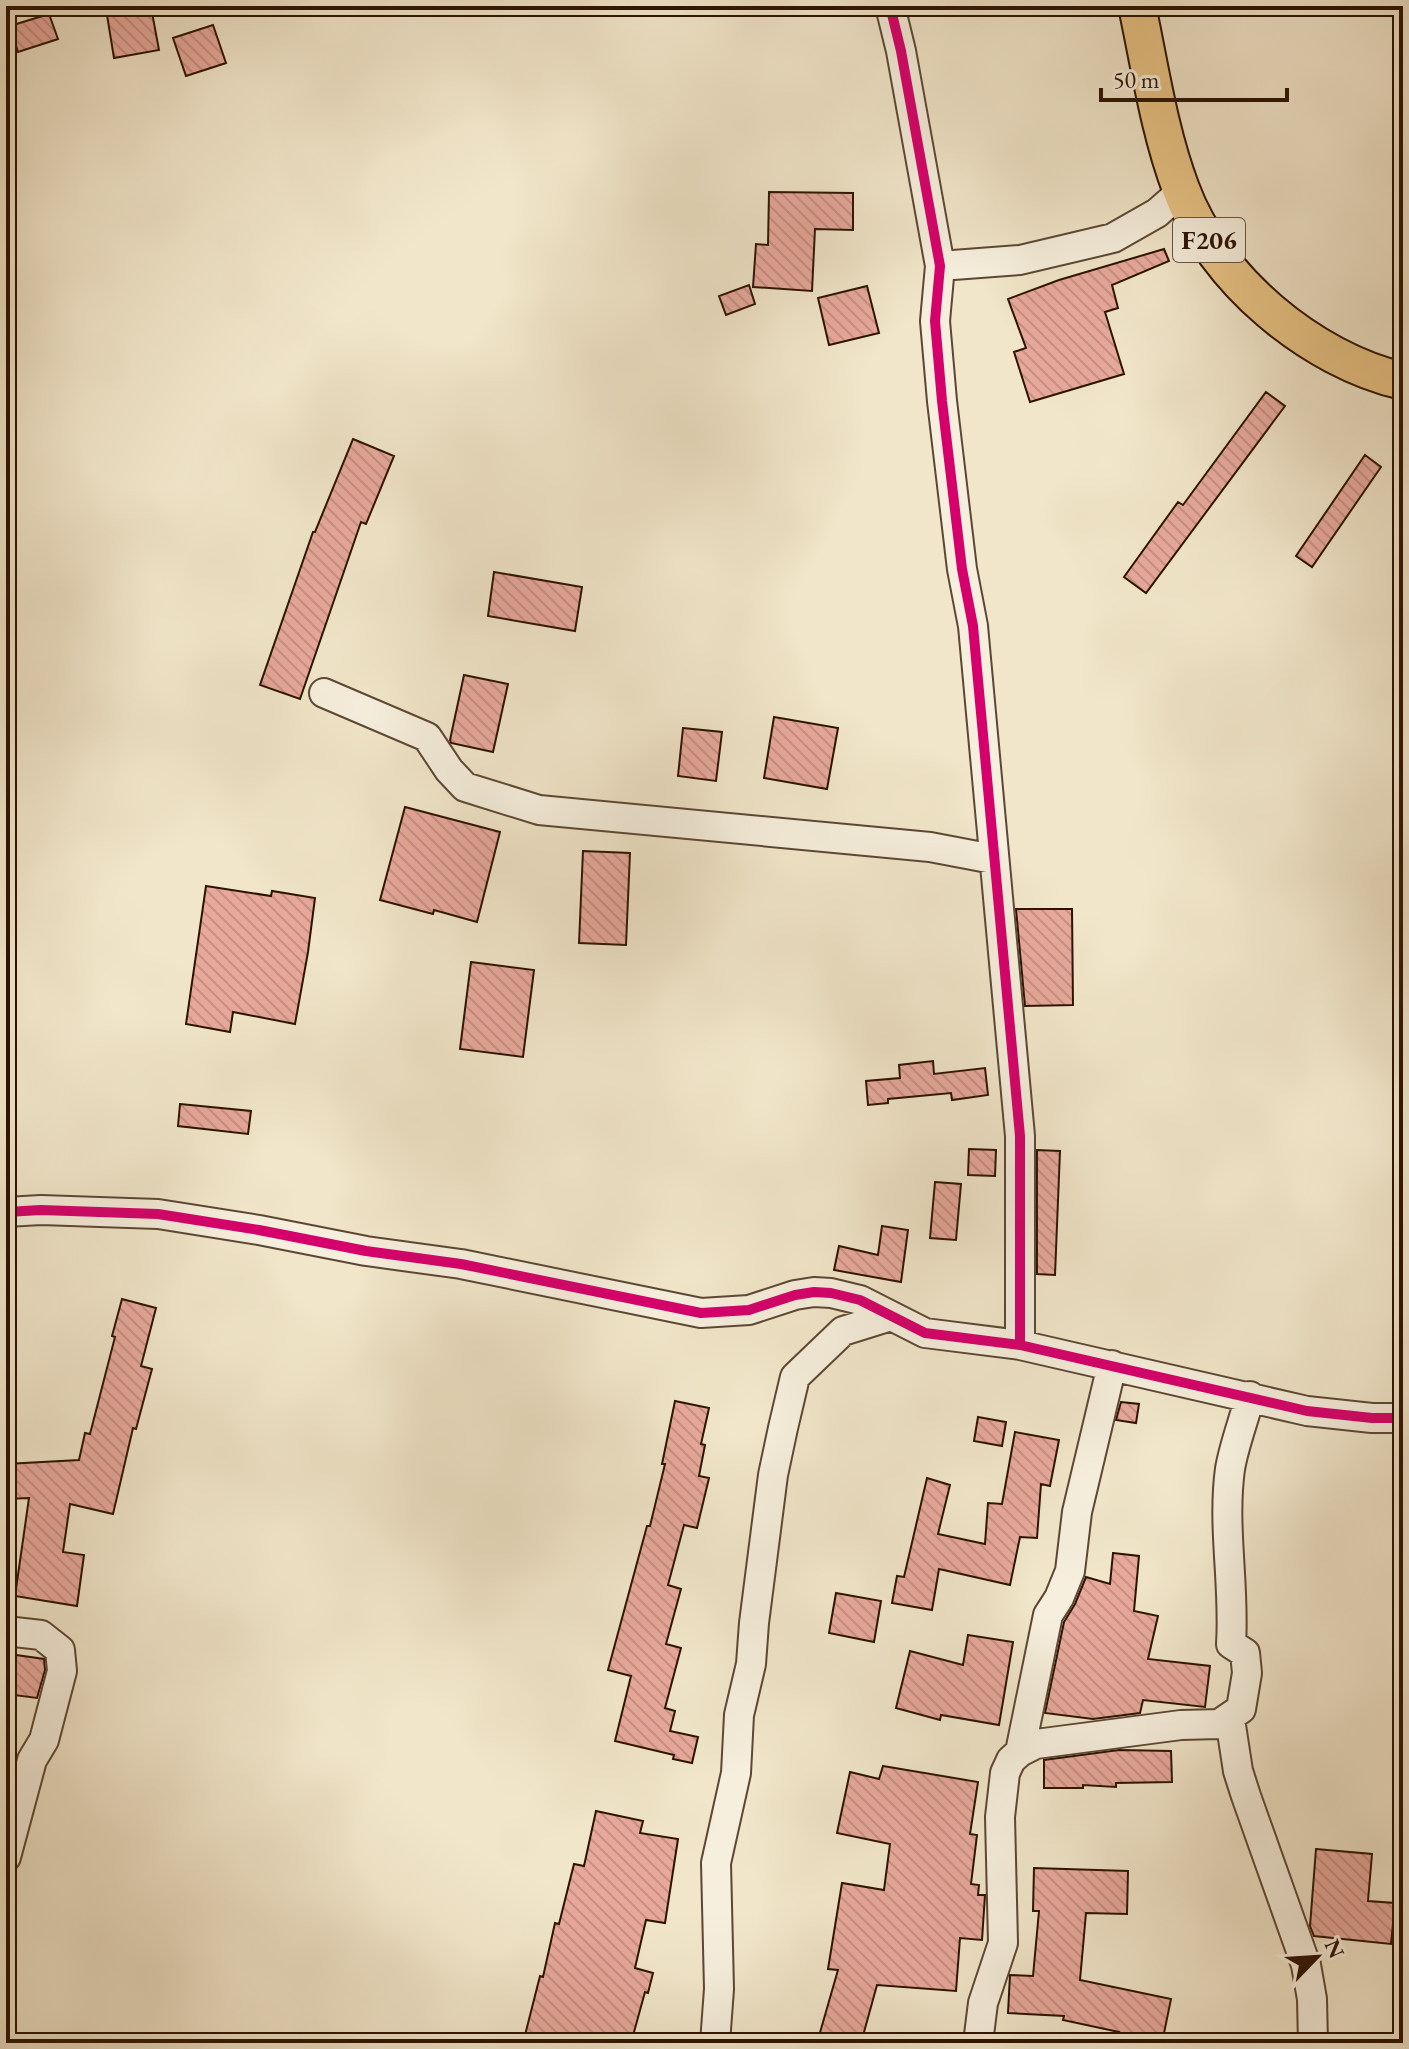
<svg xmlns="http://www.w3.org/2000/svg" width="1409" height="2049" viewBox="0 0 1409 2049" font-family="'EB Garamond',serif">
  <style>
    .building { fill: url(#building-back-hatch); stroke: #2c1202; stroke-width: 2 }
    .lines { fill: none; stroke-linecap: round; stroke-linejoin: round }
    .minor-casing { stroke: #5d4734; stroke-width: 32 }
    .major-casing { stroke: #2c1202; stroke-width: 40 }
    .minor { stroke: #f6efdd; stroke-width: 28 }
    .major { stroke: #e8c385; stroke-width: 36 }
    .cycleway-casing { stroke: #f6efdd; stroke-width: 15 }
    .cycleway { stroke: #d6006c; stroke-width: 10 }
    .labels { text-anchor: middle; stroke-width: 6; stroke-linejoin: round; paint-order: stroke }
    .shield { fill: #f6efdd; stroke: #695444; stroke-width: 2 }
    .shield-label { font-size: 26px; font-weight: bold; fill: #2c1202 }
  </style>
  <defs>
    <pattern id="building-back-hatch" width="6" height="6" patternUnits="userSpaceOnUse" patternTransform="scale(2)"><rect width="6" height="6" fill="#e8a99c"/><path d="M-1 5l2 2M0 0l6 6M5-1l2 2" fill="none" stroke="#c79085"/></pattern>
  </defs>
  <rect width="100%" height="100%" fill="#f1e6ca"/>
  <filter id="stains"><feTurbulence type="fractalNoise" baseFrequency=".0025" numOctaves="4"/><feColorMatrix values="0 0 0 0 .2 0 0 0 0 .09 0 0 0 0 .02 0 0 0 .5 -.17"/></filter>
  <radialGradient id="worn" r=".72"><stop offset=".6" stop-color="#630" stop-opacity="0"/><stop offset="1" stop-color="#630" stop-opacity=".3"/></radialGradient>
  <path class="building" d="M 151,7 L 159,50 L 114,58 L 107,15 Z
    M 49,14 L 58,39 L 18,52 L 10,26 Z
    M 213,25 L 226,63 L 186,76 L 173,38 Z
    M 769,192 L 853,193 L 853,230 L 815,229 L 812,291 L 753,287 L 756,244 L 768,245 Z
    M 1164,249 L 1169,261 L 1112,285 L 1118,308 L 1105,312 L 1124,374 L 1030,402 L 1014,352 L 1026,348 L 1008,299 L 1059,280 Z
    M 749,285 L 755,304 L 726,315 L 719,296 Z
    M 867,286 L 879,333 L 829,345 L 818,298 Z
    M 1266,392 L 1285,406 L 1146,593 L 1124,577 L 1178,502 L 1183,505 Z
    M 353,439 L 394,456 L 366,524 L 361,522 L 300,699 L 260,685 L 313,532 L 315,532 Z
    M 1365,455 L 1381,467 L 1312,567 L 1296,556 Z
    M 494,572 L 582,587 L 575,631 L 488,616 Z
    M 464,675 L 508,684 L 493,752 L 451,743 L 450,740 Z
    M 774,717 L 838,728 L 827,789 L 764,778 Z
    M 683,728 L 722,732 L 716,781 L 678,776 Z
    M 405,807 L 500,832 L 477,922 L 434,910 L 433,914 L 380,900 Z
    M 583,851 L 630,853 L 626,945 L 579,943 Z
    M 206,886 L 271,896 L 272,891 L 315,898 L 308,952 L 295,1024 L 233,1012 L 230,1032 L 186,1024 Z
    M 1016,909 L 1072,909 L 1073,1005 L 1025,1006 Z
    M 471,962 L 534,970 L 523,1057 L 460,1049 Z
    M 933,1061 L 934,1074 L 985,1068 L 988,1095 L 952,1100 L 951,1093 L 888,1099 L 888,1103 L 868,1105 L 866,1081 L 900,1078 L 899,1065 Z
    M 180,1104 L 251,1111 L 248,1134 L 178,1126 Z
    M 969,1149 L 996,1150 L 995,1176 L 968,1175 Z
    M 1037,1150 L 1060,1151 L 1055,1275 L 1037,1274 Z
    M 935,1182 L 961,1184 L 956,1240 L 930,1238 Z
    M 882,1226 L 908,1230 L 901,1282 L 834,1270 L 839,1246 L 878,1255 Z
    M 122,1299 L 156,1308 L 141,1366 L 152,1369 L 136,1429 L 133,1428 L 113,1514 L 70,1504 L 63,1552 L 84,1555 L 77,1606 L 15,1596 L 29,1498 L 6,1499 L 6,1464 L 79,1460 L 85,1433 L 90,1434 L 115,1337 L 112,1336 Z
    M 675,1401 L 709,1408 L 701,1444 L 705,1445 L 699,1476 L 709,1478 L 697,1528 L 684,1525 L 668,1585 L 681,1589 L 666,1644 L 681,1648 L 665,1708 L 675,1711 L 670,1731 L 698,1737 L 692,1763 L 673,1759 L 674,1755 L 615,1741 L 631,1676 L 608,1670 L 647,1526 L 650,1526 L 665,1464 L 662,1464 Z
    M 1121,1402 L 1139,1404 L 1136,1423 L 1116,1420 Z
    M 978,1417 L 1006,1422 L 1002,1446 L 974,1441 Z
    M 1015,1432 L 1059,1440 L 1050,1486 L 1041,1484 L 1037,1538 L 1020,1537 L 1010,1585 L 939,1569 L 932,1610 L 892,1603 L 897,1576 L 904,1577 L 927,1478 L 950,1485 L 938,1534 L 985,1544 L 988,1503 L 1002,1504 Z
    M 1113,1553 L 1139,1556 L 1134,1611 L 1158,1616 L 1148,1659 L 1210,1666 L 1205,1707 L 1143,1700 L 1140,1713 L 1093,1719 L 1045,1713 L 1064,1622 L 1075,1604 L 1086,1577 L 1110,1584 Z
    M 836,1593 L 881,1601 L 874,1642 L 829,1633 Z
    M 968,1635 L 1013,1642 L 999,1725 L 941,1715 L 940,1720 L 896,1708 L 910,1651 L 963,1665 Z
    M 9,1654 L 44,1659 L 45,1670 L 37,1698 L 6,1694 Z
    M 1119,1750 L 1171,1751 L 1172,1782 L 1116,1783 L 1116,1787 L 1083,1785 L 1083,1788 L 1044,1788 L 1044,1760 Z
    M 883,1766 L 978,1782 L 970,1834 L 977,1835 L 971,1884 L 979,1885 L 978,1895 L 985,1895 L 982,1940 L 960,1938 L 956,1991 L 877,1985 L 861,2043 L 817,2043 L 838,1970 L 828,1969 L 842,1883 L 884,1890 L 890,1844 L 837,1833 L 850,1772 L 879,1779 Z
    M 596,1811 L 643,1821 L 640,1833 L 678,1839 L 665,1923 L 646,1920 L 635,1968 L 653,1973 L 648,1993 L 645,1992 L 631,2043 L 523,2043 L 540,1976 L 543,1977 L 555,1923 L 559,1924 L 574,1864 L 584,1866 Z
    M 1316,1849 L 1372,1854 L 1368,1901 L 1395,1903 L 1391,1944 L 1314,1936 L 1310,1926 Z
    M 1034,1868 L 1128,1871 L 1127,1914 L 1086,1913 L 1080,1980 L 1171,1999 L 1162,2043 L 1117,2040 L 1119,2032 L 1063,2020 L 1064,2016 L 1008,2013 L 1010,1975 L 1033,1976 L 1039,1911 L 1033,1911 Z"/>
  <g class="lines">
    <g class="minor-casing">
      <path id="minor" d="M 890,6 L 901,51 L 940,266 L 935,321 L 942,401 L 962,569 L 973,626 L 1020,1136 L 1020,1345
        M 940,266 L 1020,260 L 1113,238 L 1157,213 L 1182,191
        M 324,693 L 427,737 L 449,770 L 465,787 L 539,810 L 930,847 L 993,859
        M 6,1212 L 41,1210 L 158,1214 L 259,1230 L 366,1251 L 461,1264 L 701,1313 L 749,1310 L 795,1295 L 814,1292 L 831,1293 L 860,1300 L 925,1333 L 1020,1345 L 1307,1411 L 1372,1418 L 1403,1418
        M 6,1631 L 41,1635 L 60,1650 L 62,1671 L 44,1740 L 32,1760 L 6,1857
        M 1230,1719 L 1238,1771 L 1246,1796 L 1306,1965 L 1312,1999 L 1313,2043
        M 1020,1752 L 1048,1615 L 1059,1598 L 1070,1571 L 1077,1512 L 1112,1365
        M 715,2043 L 719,1989 L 716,1863 L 736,1773 L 739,1715 L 751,1664 L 754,1623 L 773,1475 L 783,1428 L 795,1377 L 843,1331 L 891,1316
        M 978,2043 L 983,2003 L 1003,1943 L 1000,1817 L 1005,1773 L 1011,1760 L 1020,1752 L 1036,1744 L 1181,1725 L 1219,1724 L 1241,1709 L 1247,1673 L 1245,1653 L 1231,1644 C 1235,1586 1222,1527 1230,1469 C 1234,1445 1244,1420 1250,1396"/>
    </g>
    <g class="major-casing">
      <path id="major" d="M 1137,6 C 1150,67 1159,131 1181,189 C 1214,279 1311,360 1403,381"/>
    </g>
    <use href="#minor" class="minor"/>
    <use href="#major" class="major"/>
    <g class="cycleway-casing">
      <path id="cycleway" d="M 890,6 L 901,51 L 940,266 L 935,321 L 942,401 L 962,569 L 973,626 L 1020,1136 L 1020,1345
        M 6,1212 L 41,1210 L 158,1214 L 259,1230 L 366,1251 L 461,1264 L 701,1313 L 749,1310 L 795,1295 L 814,1292 L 831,1293 L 860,1300 L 925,1333 L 1020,1345 L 1307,1411 L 1372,1418 L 1403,1418"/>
    </g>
    <use href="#cycleway" class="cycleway"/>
  </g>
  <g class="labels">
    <rect class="shield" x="1173" y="218" width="72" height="44" rx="6"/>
    <g class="shield-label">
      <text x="1209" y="249">F206</text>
    </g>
  </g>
  <rect width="1409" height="2049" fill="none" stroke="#f1e6ca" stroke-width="32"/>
  <rect x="8" y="8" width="1393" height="2033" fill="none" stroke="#2c1202" stroke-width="4"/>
  <rect x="16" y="16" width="1377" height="2017" fill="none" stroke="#2c1202" stroke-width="2"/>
  <g transform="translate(1317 1957) rotate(65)" stroke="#f6efdd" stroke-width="6" paint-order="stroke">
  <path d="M0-6L14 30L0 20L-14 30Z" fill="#2c1202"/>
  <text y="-12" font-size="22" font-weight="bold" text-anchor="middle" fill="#2c1202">N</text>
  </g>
  <path d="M1101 88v12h186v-12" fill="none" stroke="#2c1202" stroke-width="4"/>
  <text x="1113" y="88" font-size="24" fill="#2c1202" stroke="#f6efdd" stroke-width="6" paint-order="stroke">50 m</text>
  <rect width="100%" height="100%" filter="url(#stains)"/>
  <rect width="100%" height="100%" fill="url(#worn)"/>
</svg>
